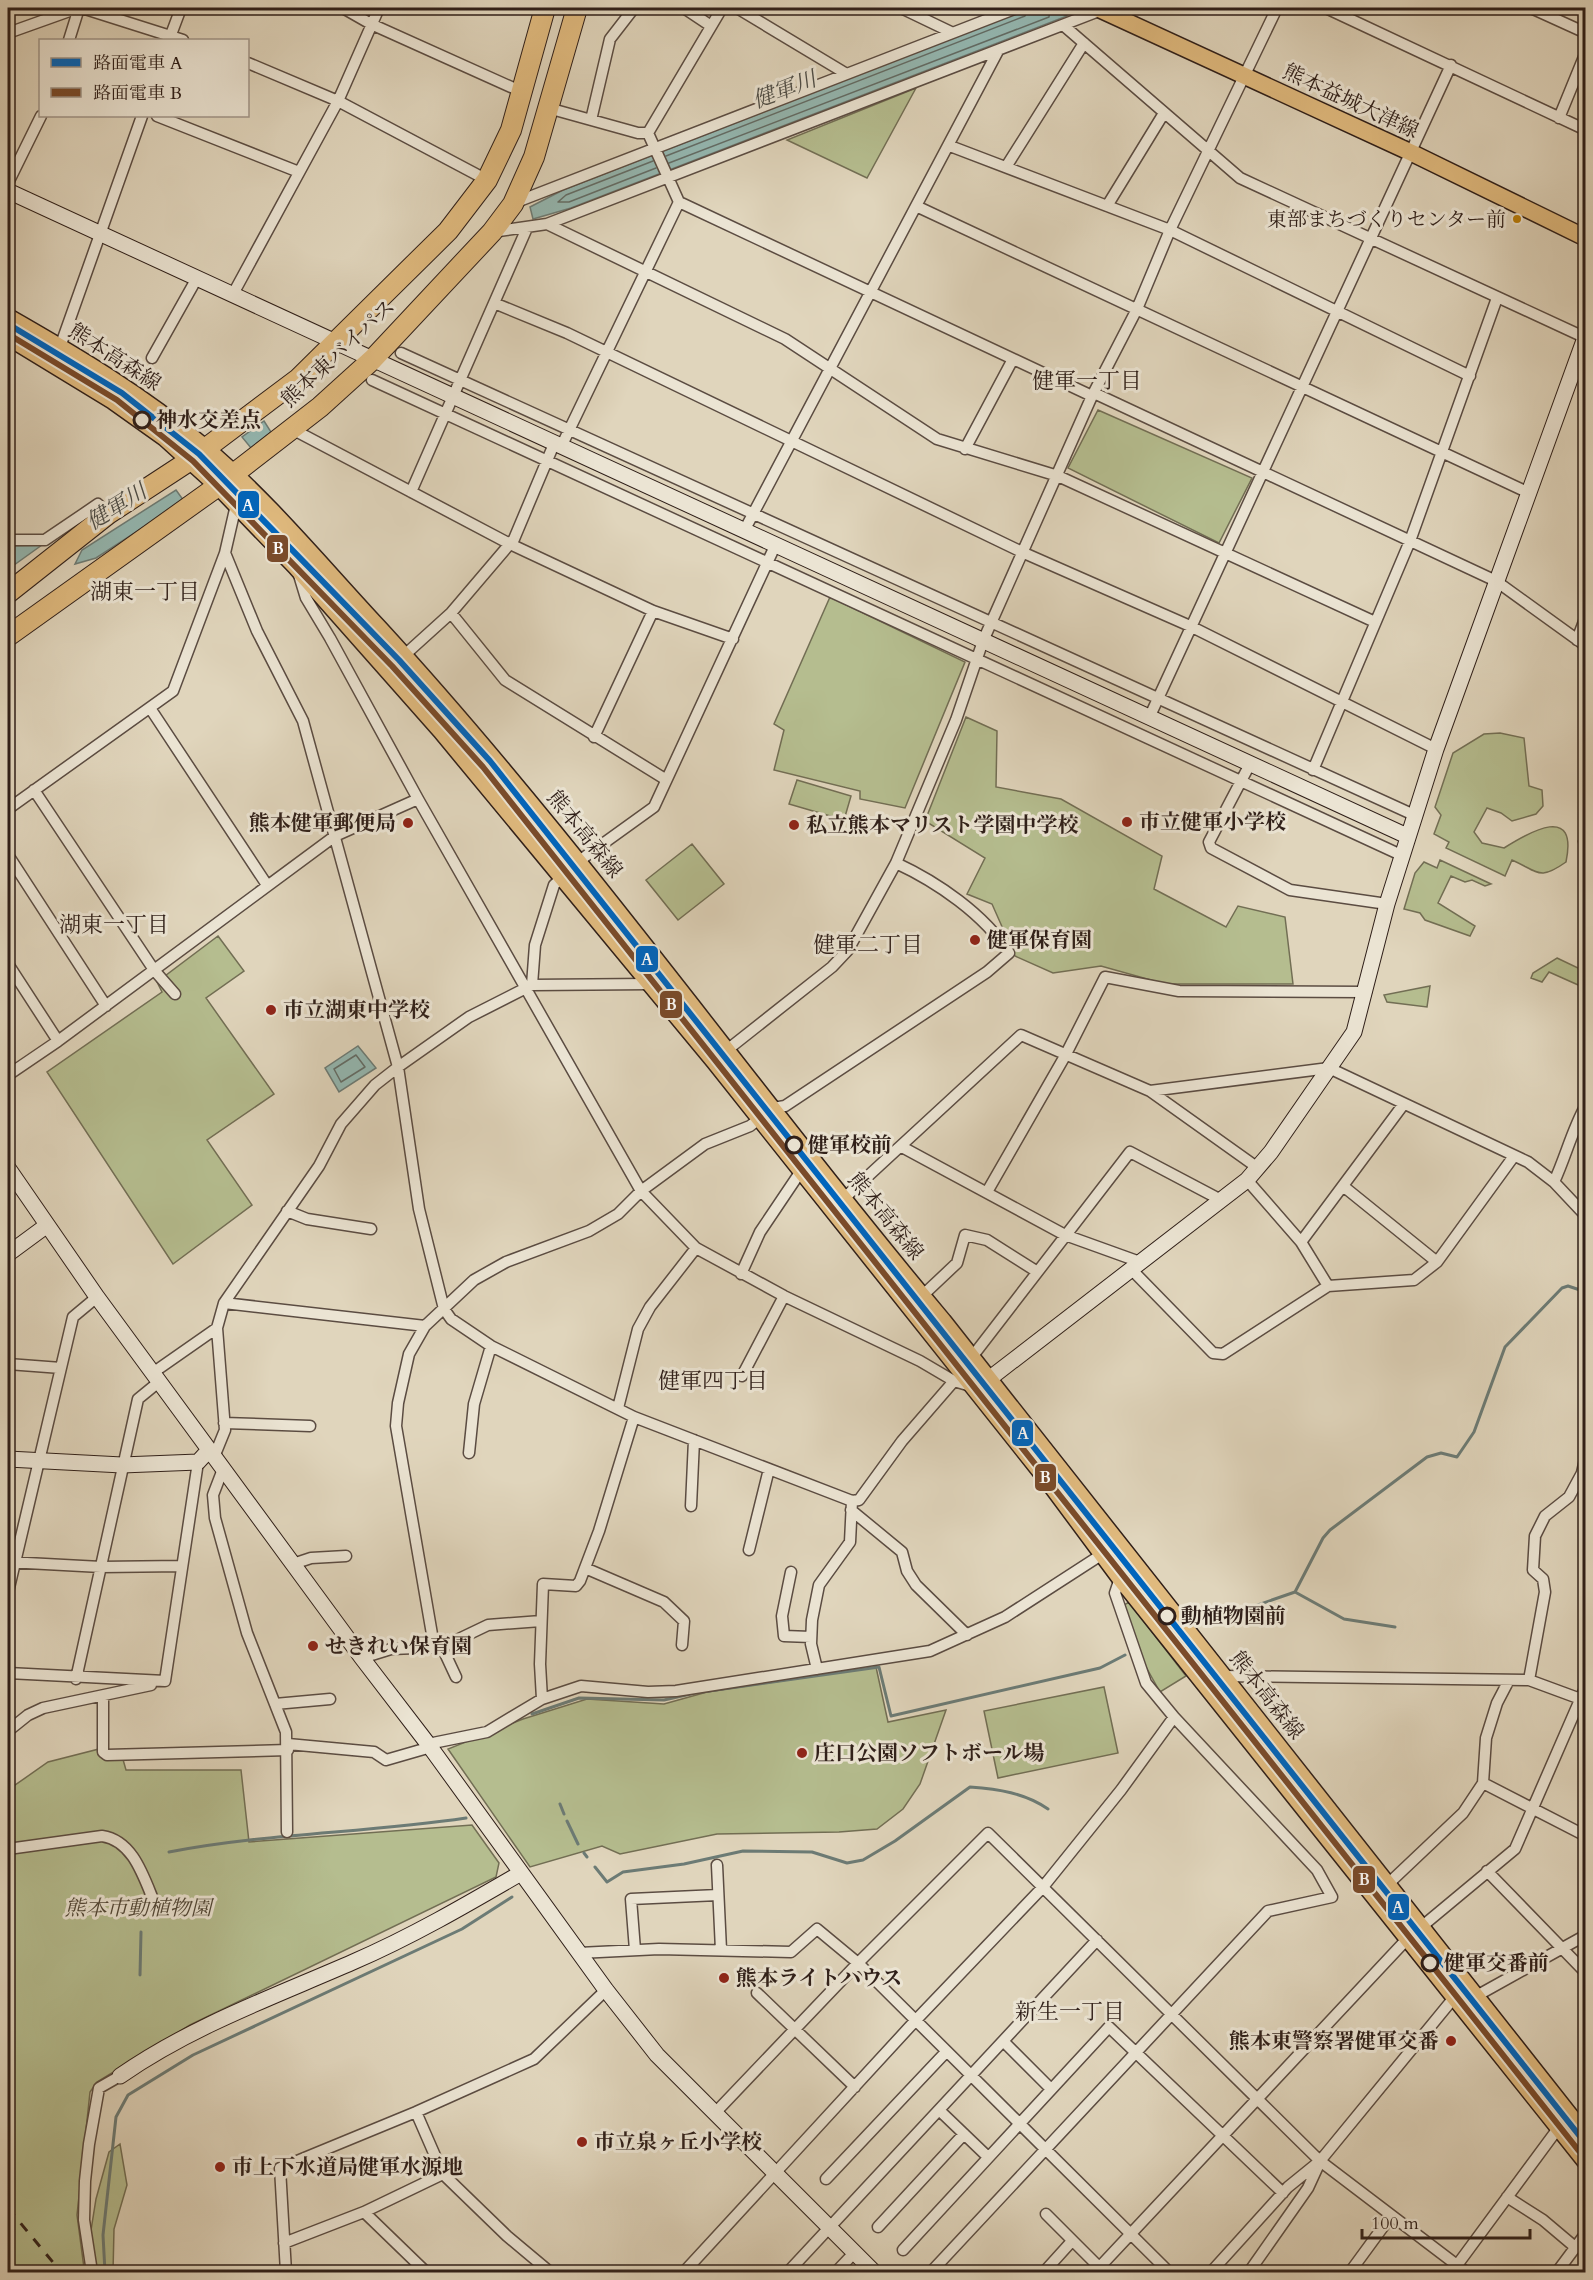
<svg xmlns="http://www.w3.org/2000/svg" width="1593" height="2280" viewBox="0 0 1593 2280" font-family="Cardo,'Noto Serif JP',serif">
  <style>
    .green { fill: #b5bd8f; stroke: #726e54; stroke-width: 1.5 }
    .water { fill: #94b8b2; stroke: #6c7b75; stroke-width: 1.5 }
    .lines { fill: none; stroke-linecap: round; stroke-linejoin: round }
    .shore { stroke: #626c66; stroke-width: 1.5 }
    .stream { stroke: #6c7b75; stroke-width: 3 }
    .street-casing { stroke: #5b4c42; stroke-width: 13 }
    .secondary-casing { stroke: #2f1f19; stroke-width: 17 }
    .primary-casing { stroke: #2f1f19; stroke-width: 19 }
    .highway-casing { stroke: #2f1f19; stroke-width: 22 }
    .street { stroke: #ebe4d3; stroke-width: 10 }
    .secondary { stroke: #ebe4d3; stroke-width: 15 }
    .primary { stroke: #e0ba7e; stroke-width: 16 }
    .highway { stroke: #e0ba7e; stroke-width: 20 }
    .rail { stroke: #2f1f19; stroke-width: 3; stroke-dasharray: 10 10; stroke-linecap: butt }
    .tram-1-casing { stroke: #ebe4d3; stroke-width: 10 }
    .tram-2-casing { stroke: #ebe4d3; stroke-width: 10 }
    .tram-1 { stroke: #0065bd; stroke-width: 6 }
    .tram-2 { stroke: #7a4b2a; stroke-width: 6 }
    .bus-dot { fill: #bb7e08; stroke: #ebe4d3; stroke-width: 2 }
    .stop-dot { fill: #ebe4d3; stroke: #2f1f19; stroke-width: 3 }
    .poi-dot { fill: #8f2418; stroke: #ebe4d3; stroke-width: 2 }
    .labels { text-anchor: middle; stroke-width: 6; stroke-linejoin: round; paint-order: stroke }
    .bus-label { font-size: 20px; fill: #2f1f19; stroke: #ebe4d3; text-anchor: end }
    .street-label { font-size: 21px; fill: #2f1f19; stroke: #ebe4d3 }
    .stop-label { font-size: 21px; font-weight: bold; fill: #2f1f19; stroke: #ebe4d3; text-anchor: start }
    .poi-label { font-size: 21px; font-weight: bold; fill: #2f1f19; stroke: #ebe4d3; text-anchor: start }
    .park-label { font-size: 21px; font-style: italic; fill: #504636; stroke: #ebe4d3 }
    .water-label { font-size: 22px; font-style: italic; fill: #4d4d47; stroke: #ebe4d3 }
    .neighbourhood-label { font-size: 22px; fill: #2f1f19; stroke: #ebe4d3 }
    .line-badge { stroke: #ebe4d3; stroke-width: 2 }
    .badge-label { font-size: 16px; text-anchor: middle; font-weight: bold; fill: #fff }
  </style>
  <rect width="100%" height="100%" fill="#e0d5bc"/>
  <filter id="stains"><feTurbulence type="fractalNoise" baseFrequency=".00333" numOctaves="4"/><feColorMatrix values="0 0 0 0 .2 0 0 0 0 .09 0 0 0 0 .02 0 0 0 .5 -.17"/></filter>
  <radialGradient id="worn" r=".72"><stop offset=".6" stop-color="#630" stop-opacity="0"/><stop offset="1" stop-color="#630" stop-opacity=".3"/></radialGradient>
  <path class="green" d="M 916,88 L 867,178 L 787,140 Z
    M 1098,410 L 1252,478 L 1219,543 L 1068,468 Z
    M 830,597 L 965,662 L 905,808 L 860,799 L 860,791 L 774,770 L 784,730 L 774,724 Z
    M 966,717 L 997,731 L 996,787 L 1061,799 L 1162,856 L 1154,889 L 1226,927 L 1238,906 L 1285,917 L 1293,984 L 1165,984 L 1101,966 L 1053,973 L 1015,956 L 992,904 L 967,894 L 985,858 L 925,821 Z
    M 1500,733 L 1524,738 L 1529,786 L 1542,790 L 1543,806 L 1536,814 L 1512,821 L 1501,813 L 1487,808 L 1474,832 L 1482,843 L 1504,848 C 1531,831 1578,804 1566,862 C 1539,881 1539,872 1512,860 L 1505,876 L 1446,848 L 1449,842 L 1434,834 L 1441,815 L 1435,807 L 1453,753 L 1484,734 Z
    M 797,780 L 851,796 L 844,820 L 789,804 Z
    M 1583,837 L 1585,837 L 1585,867 L 1578,841 Z
    M 692,844 L 724,884 L 678,920 L 646,880 Z
    M 1440,860 L 1491,884 L 1485,886 L 1472,880 L 1465,882 L 1451,876 L 1438,903 L 1475,926 L 1470,936 L 1425,920 L 1420,913 L 1404,909 L 1415,873 L 1424,862 L 1437,868 Z
    M 218,936 L 244,971 L 206,998 L 274,1094 L 207,1140 L 252,1205 L 173,1264 L 47,1072 L 162,992 L 157,982 Z
    M 1557,958 L 1582,970 L 1585,969 L 1585,988 L 1549,972 L 1542,982 L 1531,978 L 1533,973 Z
    M 1430,986 L 1427,1007 L 1387,1002 L 1384,995 Z
    M 1129,1602 L 1186,1676 L 1160,1692 L 1141,1658 L 1124,1605 Z
    M 876,1667 L 888,1722 L 946,1710 L 920,1784 L 903,1809 L 877,1829 L 839,1832 L 717,1834 L 620,1854 L 602,1846 L 530,1867 L 448,1749 L 523,1719 L 587,1699 L 664,1704 L 707,1692 Z
    M 1104,1687 L 1118,1753 L 998,1778 L 984,1711 Z
    M 99,1749 L 102,1758 L 122,1756 L 126,1770 L 241,1770 L 249,1842 L 472,1825 L 499,1863 L 496,1877 L 190,2025 L 97,2082 L 90,2092 L 77,2215 L 84,2268 L 88,2268 L 88,2249 L 96,2199 L 109,2152 L 120,2144 L 127,2185 L 114,2229 L 113,2272 L 8,2272 L 8,1790 L 48,1762 Z"/>
  <path class="water" d="M 1030,8 L 1050,8 L 1067,16 L 571,208 L 533,219 L 530,207 L 563,190 Z
    M 264,421 L 271,432 L 251,448 L 242,437 Z
    M 176,490 L 184,501 L 96,558 L 75,564 L 82,550 Z
    M 42,545 L 14,565 L 8,565 L 8,546 Z
    M 358,1046 L 376,1068 L 339,1092 L 325,1068 Z"/>
  <g class="lines">
    <path class="shore" d="M 666,156 L 1025,16 L 1029,8
      M 653,161 L 566,195 L 558,202 L 569,202 L 656,168
      M 669,163 L 1049,17 L 1050,8
      M 356,1055 L 365,1067 L 341,1082 L 334,1069 Z"/>
    <path class="stream" d="M 1295,1592 L 1344,1619 L 1395,1627
      M 1203,1624 L 1295,1592 L 1323,1538 L 1330,1530 L 1427,1457 L 1441,1453 L 1457,1457 L 1474,1432 L 1505,1347 L 1562,1288 L 1568,1286 L 1586,1292
      M 702,1692 L 879,1667 L 891,1716 L 1100,1668 L 1125,1655
      M 532,1714 L 579,1698 L 664,1700 L 695,1693
      M 560,1804 L 564,1814
      M 567,1821 L 578,1844
      M 169,1852 C 267,1833 367,1833 466,1818
      M 584,1853 L 587,1857
      M 595,1867 L 607,1882 L 623,1872 L 684,1864 L 743,1851 L 812,1852 L 847,1863 L 863,1860 L 895,1841 L 970,1787 C 998,1789 1025,1793 1048,1809
      M 140,1975 L 141,1932
      M 105,2272 L 103,2235 L 116,2117 L 128,2095 L 193,2055 L 462,1929 L 512,1897"/>
    <g class="street-casing">
      <path id="street" d="M 82,8 L 183,40
        M 343,8 L 371,24 L 520,91
        M 684,8 L 711,26
        M 737,8 L 845,73
        M 901,8 L 951,32
        M 1326,8 L 1586,130
        M 1531,8 L 1586,33
        M 1063,25 L 1240,178 L 1586,338
        M 8,33 L 78,8
        M 69,40 L 79,8
        M 169,40 L 181,8
        M 248,63 L 338,101 L 487,180
        M 548,108 L 638,133 L 648,133
        M 157,116 L 299,172
        M 1559,118 L 1586,52
        M 591,120 L 610,39 L 634,8
        M 648,133 L 679,202 L 1092,396
        M 648,133 L 722,8
        M 950,146 L 1170,230 L 1470,376
        M 1006,167 L 1084,43
        M 8,183 L 41,116
        M 514,203 L 1017,8
        M 916,206 L 1527,492
        M 1107,206 L 1164,113
        M 547,224 L 1104,9
        M 492,232 L 547,224 L 785,339 L 937,439 L 1058,476 L 1375,622
        M 233,294 L 338,101 L 379,8
        M 494,303 L 567,333 L 1024,553 L 1190,626 L 1436,749
        M 60,347 L 142,116
        M 401,353 L 1414,815
        M 152,358 L 197,278
        M 372,380 L 1401,855
        M 1094,393 L 1496,581 L 1586,646
        M 292,429 L 510,544 L 653,611 L 733,639
        M 561,447 L 679,202
        M 965,449 L 1013,359
        M 411,492 L 527,228
        M 744,531 L 998,51
        M 8,540 L 45,540 L 98,504 L 108,514
        M 225,553 L 257,631 L 303,721 L 398,1067 L 419,1209 L 444,1309 L 451,1319 L 491,1346 L 634,1417 L 852,1501 L 859,1500 L 902,1441 L 954,1381
        M 299,575 L 306,598 L 330,638 L 418,799 L 641,1191 L 696,1248 L 784,1296 L 920,1361 L 954,1381 L 974,1387 L 989,1379
        M 451,613 L 505,680 L 665,779
        M 1577,640 L 1586,616
        M 388,670 L 451,613 L 514,539 L 554,444
        M 150,708 L 267,885
        M 1149,718 L 1451,65
        M 594,737 L 653,611
        M 1250,764 L 1209,842 L 1211,848 L 1290,890 L 1387,904
        M 1313,770 L 1410,541 L 1497,298
        M 34,790 L 154,970 L 175,994
        M 8,809 L 173,691 L 225,553 L 236,505
        M 8,855 L 106,1006
        M 8,964 L 58,1041
        M 532,985 L 535,945 L 554,885 L 579,861 L 654,807 L 775,546
        M 722,1054 L 832,967 L 848,950 L 896,863 L 956,720 L 983,641 L 1092,396 L 1137,309 L 1170,230 L 1277,8
        M 8,1075 L 58,1041 L 335,836 L 418,799
        M 1150,1091 L 1329,1068 L 1528,1162 L 1554,1182 L 1586,1216
        M 902,1147 L 1065,1235 L 1140,1262
        M 1247,1180 L 1301,1242 L 1328,1286
        M 1554,1182 C 1566,1156 1572,1130 1586,1105
        M 1343,1186 L 1437,1262
        M 987,1192 L 1065,1056 L 1105,977 L 1179,991 L 1366,992
        M 841,1201 L 1021,1035 L 1150,1091 L 1258,1168
        M 287,1211 L 307,1219 L 371,1229
        M 1301,1242 L 1403,1105
        M 1131,1269 L 1213,1353 L 1223,1354 L 1328,1286 L 1414,1280 L 1437,1262 L 1514,1156
        M 741,1274 L 760,1232 L 801,1171
        M 922,1296 L 957,1263 L 965,1235 L 987,1240 L 1036,1271
        M 224,1303 L 425,1326
        M 972,1357 L 1130,1152 L 1221,1200
        M 8,1364 L 61,1368
        M 154,1372 L 217,1328 L 224,1303 L 319,1166 L 341,1124 L 375,1085 L 398,1067 L 469,1017 L 532,985 L 650,984
        M 742,1376 L 784,1296
        M 618,1408 L 638,1329 L 650,1307 L 696,1248
        M 224,1423 L 310,1426
        M 469,1453 L 474,1404 L 491,1346
        M 214,1457 L 225,1430 L 217,1328
        M 223,1469 L 213,1495 L 215,1518 L 247,1633 L 286,1732 L 287,1832
        M 691,1506 L 694,1440
        M 851,1510 L 902,1552 L 907,1571 L 916,1585 L 967,1635
        M 749,1550 L 769,1469
        M 8,1562 L 101,1567 L 182,1566
        M 293,1564 L 311,1558 L 346,1556
        M 585,1568 L 664,1602 L 684,1621 L 682,1645
        M 791,1572 L 782,1616 L 784,1636 L 811,1637
        M 8,1592 L 73,1317 L 97,1297
        M 362,1658 L 391,1649 L 442,1647 L 433,1640 L 396,1426 L 398,1403 L 409,1354 L 425,1326 L 474,1280 L 506,1262 L 589,1231 L 618,1214 L 641,1191 L 705,1144 L 750,1126 L 773,1108 L 785,1106 L 987,972 L 1009,953 C 984,914 937,882 896,863
        M 817,1669 L 811,1644 L 812,1620 L 819,1585 L 850,1542 L 852,1501
        M 8,1673 L 165,1681 L 198,1462
        M 1223,1676 L 1529,1680 L 1586,1701
        M 456,1677 L 442,1647 L 488,1625 L 541,1621
        M 76,1679 L 138,1399 L 160,1381
        M 1529,1680 L 1545,1592 L 1543,1579 L 1533,1570 L 1535,1536 L 1545,1516 L 1569,1497 L 1582,1473 L 1586,1455
        M 103,1696 L 103,1752 L 107,1755 L 288,1750
        M 542,1699 L 540,1664 L 543,1584 L 576,1586 L 580,1581 L 599,1531 L 634,1417
        M 275,1704 L 330,1699
        M 8,1731 L 28,1715 L 43,1708 L 151,1685
        M 288,1744 L 374,1752 L 386,1760 L 431,1747
        M 428,1744 L 487,1732 L 542,1699 L 581,1686 L 648,1692 L 676,1691 L 930,1651 L 1005,1617 L 1118,1544
        M 1483,1783 L 1586,1836
        M 8,1849 L 102,1836 C 136,1841 145,1883 158,1911
        M 717,1865 L 721,1950
        M 1487,1871 L 1586,1973
        M 1387,1885 L 1463,1813 L 1483,1783 L 1486,1738 L 1497,1703 L 1509,1680
        M 635,1950 L 631,1899 L 718,1895
        M 579,1953 L 659,1949 L 791,1952 L 817,1929 L 858,1963 L 1169,2272
        M 757,1993 L 855,2087
        M 1471,1999 L 1586,1935
        M 1003,2041 L 1051,2089
        M 939,2110 L 988,2157
        M 416,2112 L 443,2174 L 507,2236 L 550,2272
        M 715,2113 L 858,1963 L 988,1833 L 1320,2161 L 1466,2272
        M 826,2179 L 946,2052
        M 1507,2197 L 1543,2220 L 1575,2247
        M 364,2212 L 426,2272
        M 1046,2214 L 1100,2268
        M 878,2227 L 964,2134
        M 284,2243 L 364,2212 L 443,2174
        M 903,2250 L 1109,2027 L 1283,2193
        M 92,2272 L 84,2220 L 85,2181 L 89,2144 L 99,2088 L 120,2076
        M 286,2272 L 280,2168 L 416,2112 L 534,2059 L 606,1990
        M 684,2272 L 915,2021 L 1043,1887 L 1121,1790 L 1174,1717
        M 788,2272 L 1097,1940
        M 836,2272 L 854,2253
        M 931,2272 L 1268,1911 L 1332,1897 L 1317,1870 L 1174,1717 L 1146,1683 L 1115,1593 L 1120,1578 L 1134,1562
        M 1044,2272 L 1072,2241
        M 1095,2272 L 1408,1938 L 1515,1849 L 1586,1686
        M 1211,2272 L 1288,2187 L 1320,2161 L 1457,1994
        M 1249,2272 L 1308,2188 L 1319,2164
        M 1350,2272 L 1391,2216
        M 1452,2272 L 1562,2123
        M 1557,2272 L 1586,2233"/>
    </g>
    <g class="secondary-casing">
      <path id="secondary" d="M 8,191 L 1407,836
        M 8,1168 L 97,1297 L 362,1658 L 428,1744 L 606,1990 L 657,2055 L 874,2272
        M 8,1254 L 46,1226
        M 989,1379 L 1247,1180 L 1271,1152 L 1354,1032 L 1387,904 L 1436,749 L 1586,335
        M 8,1459 L 122,1465 L 198,1462 L 209,1450
        M 120,2076 C 192,2026 273,1997 353,1962 C 411,1937 466,1905 521,1873"/>
    </g>
    <g class="primary-casing">
      <path id="primary" d="M 1097,8 L 1412,153 L 1586,238
        M 8,317 C 78,357 142,395 204,447 C 266,499 323,568 378,627 C 580,847 751,1092 943,1321 L 1586,2136
        M 8,337 L 113,401 L 165,438 L 218,486 L 296,567 L 441,731 L 714,1061 L 1045,1477 L 1120,1578 L 1586,2162"/>
    </g>
    <g class="highway-casing">
      <path id="highway" d="M 8,593 L 108,514 L 189,461 L 298,379 L 448,231 L 487,180 L 511,130 L 545,8
        M 8,636 L 218,486 L 320,407 L 373,359 L 492,232 L 513,204 L 534,157 L 577,8"/>
    </g>
    <use href="#street" class="street"/>
    <use href="#secondary" class="secondary"/>
    <use href="#primary" class="primary"/>
    <use href="#highway" class="highway"/>
    <path class="rail" d="M 8,2208 L 61,2272"/>
    <g class="tram-1-casing">
      <path id="tram-1" d="M 8,324 L 122,393 L 199,454 L 399,660 L 490,761 L 1586,2144"/>
    </g>
    <g class="tram-2-casing">
      <path id="tram-2" d="M 8,334 L 117,400 L 193,461 L 392,666 L 483,767 L 1579,2151"/>
    </g>
    <use href="#tram-1" class="tram-1"/>
    <use href="#tram-2" class="tram-2"/>
  </g>
  <circle class="bus-dot" cx="1517" cy="219" r="5"/>
  <g class="stop-dot">
    <circle cx="142" cy="420" r="8"/>
    <circle cx="794" cy="1145" r="8"/>
    <circle cx="1167" cy="1616" r="8"/>
    <circle cx="1430" cy="1963" r="8"/>
  </g>
  <g class="poi-dot">
    <circle cx="1127" cy="822" r="6"/>
    <circle cx="408" cy="823" r="6"/>
    <circle cx="794" cy="825" r="6"/>
    <circle cx="975" cy="940" r="6"/>
    <circle cx="271" cy="1010" r="6"/>
    <circle cx="313" cy="1646" r="6"/>
    <circle cx="802" cy="1753" r="6"/>
    <circle cx="724" cy="1978" r="6"/>
    <circle cx="1451" cy="2041" r="6"/>
    <circle cx="582" cy="2142" r="6"/>
    <circle cx="220" cy="2167" r="6"/>
  </g>
  <g class="labels">
    <g class="bus-label">
      <text x="1506" y="226">東部まちづくりセンター前</text>
    </g>
    <g class="street-label">
      <text transform="translate(1351 101) rotate(25)" y="7">熊本益城大津線</text>
      <text transform="translate(338 353) rotate(-43)" y="7">熊本東バイパス</text>
      <text transform="translate(115 357) rotate(33)" y="7">熊本高森線</text>
      <text transform="translate(585 834) rotate(51)" y="7">熊本高森線</text>
      <text transform="translate(886 1216) rotate(51)" y="7">熊本高森線</text>
      <text transform="translate(1267 1695) rotate(52)" y="7">熊本高森線</text>
    </g>
    <g class="stop-label">
      <text x="156" y="427">神水交差点</text>
      <text x="808" y="1152">健軍校前</text>
      <text x="1181" y="1623">動植物園前</text>
      <text x="1444" y="1970">健軍交番前</text>
    </g>
    <g class="poi-label">
      <text x="1139" y="829">市立健軍小学校</text>
      <text x="396" y="830" text-anchor="end">熊本健軍郵便局</text>
      <text x="806" y="832">私立熊本マリスト学園中学校</text>
      <text x="987" y="947">健軍保育園</text>
      <text x="283" y="1017">市立湖東中学校</text>
      <text x="325" y="1653">せきれい保育園</text>
      <text x="814" y="1760">庄口公園ソフトボール場</text>
      <text x="736" y="1985">熊本ライトハウス</text>
      <text x="1439" y="2048" text-anchor="end">熊本東警察署健軍交番</text>
      <text x="594" y="2149">市立泉ヶ丘小学校</text>
      <text x="232" y="2174">市上下水道局健軍水源地</text>
    </g>
    <g class="park-label">
      <text x="138" y="1915">熊本市動植物園</text>
    </g>
    <g class="water-label">
      <text transform="translate(784 89) rotate(-21)" y="8">健軍川</text>
      <text transform="translate(116 506) rotate(-32)" y="8">健軍川</text>
    </g>
    <g class="neighbourhood-label">
      <text x="1087" y="388">健軍一丁目</text>
      <text x="145" y="599">湖東一丁目</text>
      <text x="114" y="932">湖東一丁目</text>
      <text x="868" y="952">健軍二丁目</text>
      <text x="713" y="1388">健軍四丁目</text>
      <text x="1070" y="2019">新生一丁目</text>
    </g>
  </g>
  <g class="line-badge">
    <rect x="237" y="490" width="23" height="29" rx="6" fill="#0065bd"/>
    <rect x="266" y="534" width="23" height="29" rx="6" fill="#7a4b2a"/>
    <rect x="635" y="945" width="24" height="28" rx="6" fill="#0065bd"/>
    <rect x="659" y="990" width="24" height="29" rx="6" fill="#7a4b2a"/>
    <rect x="1011" y="1419" width="23" height="28" rx="6" fill="#0065bd"/>
    <rect x="1034" y="1463" width="23" height="29" rx="6" fill="#7a4b2a"/>
    <rect x="1352" y="1865" width="24" height="29" rx="6" fill="#7a4b2a"/>
    <rect x="1387" y="1893" width="23" height="28" rx="6" fill="#0065bd"/>
  </g>
  <g class="badge-label">
    <text x="248" y="511">A</text>
    <text x="278" y="554">B</text>
    <text x="647" y="965">A</text>
    <text x="671" y="1010">B</text>
    <text x="1023" y="1439">A</text>
    <text x="1045" y="1483">B</text>
    <text x="1364" y="1885">B</text>
    <text x="1398" y="1913">A</text>
  </g>
  <rect width="1593" height="2280" fill="none" stroke="#e0d5bc" stroke-width="30"/>
  <rect x="9" y="9" width="1575" height="2262" fill="none" stroke="#2f1f19" stroke-width="3"/>
  <rect x="15" y="15" width="1563" height="2250" fill="none" stroke="#2f1f19" stroke-width="1.5"/>
  <rect x="39" y="39" width="210" height="78" fill="#ebe4d3" stroke="#a09589" stroke-width="1.5"/>
  <rect x="51" y="58" width="30" height="9" fill="#0065bd" stroke="#a09589" stroke-width="1.5"/>
  <text x="93" y="69" font-size="18" fill="#2f1f19">路面電車 A</text>
  <rect x="51" y="88" width="30" height="9" fill="#7a4b2a" stroke="#a09589" stroke-width="1.5"/>
  <text x="93" y="99" font-size="18" fill="#2f1f19">路面電車 B</text>
  <path d="M1362 2229v9h168v-9" fill="none" stroke="#2f1f19" stroke-width="3"/>
  <text x="1371" y="2229" font-size="18" fill="#2f1f19" stroke="#ebe4d3" stroke-width="4.5" paint-order="stroke">100 m</text>
  <rect width="100%" height="100%" filter="url(#stains)"/>
  <rect width="100%" height="100%" fill="url(#worn)"/>
</svg>
